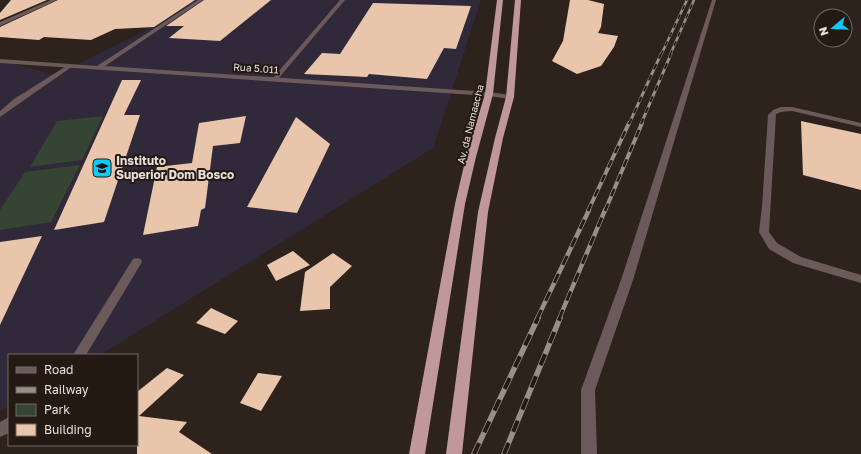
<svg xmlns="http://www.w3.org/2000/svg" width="861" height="454" viewBox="0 0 861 454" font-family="'Golos Text',sans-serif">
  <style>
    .industrial { fill: #302939 }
    .green { fill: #364434 }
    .building { fill: #e9c5ac }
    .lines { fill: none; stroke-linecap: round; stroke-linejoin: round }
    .service { fill: #6c5a5b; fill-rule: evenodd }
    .minor { fill: #6c5a5b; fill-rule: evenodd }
    .trunk { fill: #c0989a; fill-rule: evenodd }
    .rail-far4-casing { stroke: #988e8a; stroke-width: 2.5 }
    .rail-far3-casing { stroke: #988e8a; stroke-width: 3 }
    .rail-far2-casing { stroke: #988e8a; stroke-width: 4 }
    .rail-far1-casing { stroke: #988e8a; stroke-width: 4.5 }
    .rail-casing { stroke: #988e8a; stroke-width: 5.5 }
    .rail-far4 { stroke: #241913; stroke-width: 1.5; stroke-dasharray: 5; stroke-linecap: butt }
    .rail-far3 { stroke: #241913; stroke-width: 2; stroke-dasharray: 6; stroke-linecap: butt }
    .rail-far2 { stroke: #241913; stroke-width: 2.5; stroke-dasharray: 8; stroke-linecap: butt }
    .rail-far1 { stroke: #241913; stroke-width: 3; stroke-dasharray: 10; stroke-linecap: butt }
    .rail { stroke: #241913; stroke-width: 4; stroke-dasharray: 12; stroke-linecap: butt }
    .labels { text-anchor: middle; stroke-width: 4; stroke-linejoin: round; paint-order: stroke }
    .far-street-label { font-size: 10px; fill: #e7dfdb; stroke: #241913 }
    .poi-label { font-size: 12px; font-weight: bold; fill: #e7dfdb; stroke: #241913; text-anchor: start }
  </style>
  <rect width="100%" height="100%" fill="#2e221d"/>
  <path class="industrial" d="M 191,0 L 481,0 L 433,148 L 100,355 L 9,355 L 9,406 L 0,411 L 0,60 L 55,75 L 141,33 Z"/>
  <path class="green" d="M 103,116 L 82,160 L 30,167 L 57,121 Z
    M 80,165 L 51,222 L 0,230 L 0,210 L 25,172 Z"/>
  <path class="building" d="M 11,0 L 47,0 L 0,20 L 0,13 Z
    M 58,0 L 195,0 L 154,27 L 115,29 L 91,40 L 44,37 L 39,40 L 0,37 L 0,27 Z
    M 204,0 L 271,0 L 220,41 L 169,38 L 184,26 L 166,26 Z
    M 570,0 L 588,0 L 604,4 L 601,27 L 598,33 L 618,36 L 614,47 L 601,66 L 577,74 L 552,61 L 563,41 Z
    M 373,3 L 471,6 L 456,49 L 444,48 L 427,79 L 369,74 L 367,77 L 304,74 L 322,53 L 340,54 Z
    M 122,80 L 141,80 L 124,115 L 140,115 L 104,222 L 54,230 Z
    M 246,116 L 240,143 L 213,146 L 205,208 L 201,210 L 198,226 L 143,235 L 157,167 L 192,163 L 199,123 Z
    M 296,117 L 330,144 L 297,213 L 247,207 Z
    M 801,121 L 861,134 L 861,190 L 803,175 Z
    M 42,236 L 0,325 L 0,242 Z
    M 293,251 L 310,265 L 276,281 L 267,265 Z
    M 333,253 L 352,266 L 330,287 L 330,309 L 300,311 L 305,272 Z
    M 211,308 L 238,321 L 225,334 L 196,323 Z
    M 167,368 L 184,375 L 139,416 L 187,422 L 179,432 L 212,454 L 137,454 L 137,392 Z
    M 258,373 L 282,376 L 261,411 L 240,403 Z"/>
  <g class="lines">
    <path class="service" d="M 340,0 L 345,0 L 277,80 L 273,80 L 273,78 Z
      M 712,0 L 716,0 L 633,280 L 595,390 L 597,454 L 581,454 L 581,390 L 621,280 Z
      M 68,65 L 73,66 L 0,117 L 0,111 L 14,99 Z
      M 781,107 L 792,107 L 861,123 L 861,127 L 792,111 L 781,112 L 776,114 L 769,232 L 777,243 L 801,257 L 861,275 L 861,283 L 793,263 L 769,249 L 759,232 L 762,207 L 768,115 L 773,110 Z
      M 137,258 L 141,259 L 142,262 L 86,355 L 73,355 L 133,259 Z
      M 9,417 L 9,433 L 0,437 L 0,422 Z"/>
    <path class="minor" d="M 51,0 L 57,0 L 0,26 L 0,22 Z
      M 198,0 L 203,0 L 105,66 L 489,92 L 510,95 L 514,97 L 510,99 L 489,96 L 0,63 L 0,59 L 97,66 Z"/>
    <path class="trunk" d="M 497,0 L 503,0 L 493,94 L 476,157 L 465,204 L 425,454 L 409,454 L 455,204 L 466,157 L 485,94 Z
      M 515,0 L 521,0 L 514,97 L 503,138 L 488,212 L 462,454 L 446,454 L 478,212 L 495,138 L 506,97 Z"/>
    <g class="rail-far4-casing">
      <path id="rail-far4" d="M 661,55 L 687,0
        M 670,55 L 694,0"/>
    </g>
    <g class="rail-far3-casing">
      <path id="rail-far3" d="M 629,124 L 661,54
        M 641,124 L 671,54"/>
    </g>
    <g class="rail-far2-casing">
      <path id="rail-far2" d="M 588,211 L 629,123
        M 605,211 L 642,123"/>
    </g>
    <g class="rail-far1-casing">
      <path id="rail-far1" d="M 537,319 L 589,210
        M 559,319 L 605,210"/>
    </g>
    <g class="rail-casing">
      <path id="rail" d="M 474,454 L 538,318
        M 504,454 L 560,318"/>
    </g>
    <use href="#rail-far4" class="rail-far4"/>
    <use href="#rail-far3" class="rail-far3"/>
    <use href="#rail-far2" class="rail-far2"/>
    <use href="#rail-far1" class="rail-far1"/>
    <use href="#rail" class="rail"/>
  </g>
  <defs>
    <g id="university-square" transform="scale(1)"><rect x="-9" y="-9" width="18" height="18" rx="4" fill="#0dcafa" stroke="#241913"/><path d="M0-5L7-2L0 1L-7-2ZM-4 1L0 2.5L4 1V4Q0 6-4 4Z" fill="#111"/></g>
  </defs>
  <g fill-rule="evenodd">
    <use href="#university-square" x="102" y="168"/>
  </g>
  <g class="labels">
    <g class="far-street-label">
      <text transform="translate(256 68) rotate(4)" y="4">Rua 5.011</text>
      <text transform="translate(470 124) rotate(-76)" y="4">Av. da Namaacha</text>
    </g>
    <g class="poi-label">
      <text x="116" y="165">Instituto<tspan x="116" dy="14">Superior Dom Bosco</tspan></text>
    </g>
  </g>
  <rect x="8" y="354" width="130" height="92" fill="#241913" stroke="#726863"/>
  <rect x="16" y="367" width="20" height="6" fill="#6c5a5b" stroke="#726863"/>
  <text x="44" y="374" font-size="12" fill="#e7dfdb">Road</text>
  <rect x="16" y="387" width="20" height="6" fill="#988e8a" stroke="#726863"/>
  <text x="44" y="394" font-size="12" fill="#e7dfdb">Railway</text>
  <rect x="16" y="404" width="20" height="12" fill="#364434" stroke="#726863"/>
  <text x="44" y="414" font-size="12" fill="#e7dfdb">Park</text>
  <rect x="16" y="424" width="20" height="12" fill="#e9c5ac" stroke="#726863"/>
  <text x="44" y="434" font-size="12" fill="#e7dfdb">Building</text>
  <g transform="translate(833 28) rotate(251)"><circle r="19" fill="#241913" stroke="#726863"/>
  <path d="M0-3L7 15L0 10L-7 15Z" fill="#0dcafa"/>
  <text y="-6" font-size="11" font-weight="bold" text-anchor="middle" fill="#e7dfdb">N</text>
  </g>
</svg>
